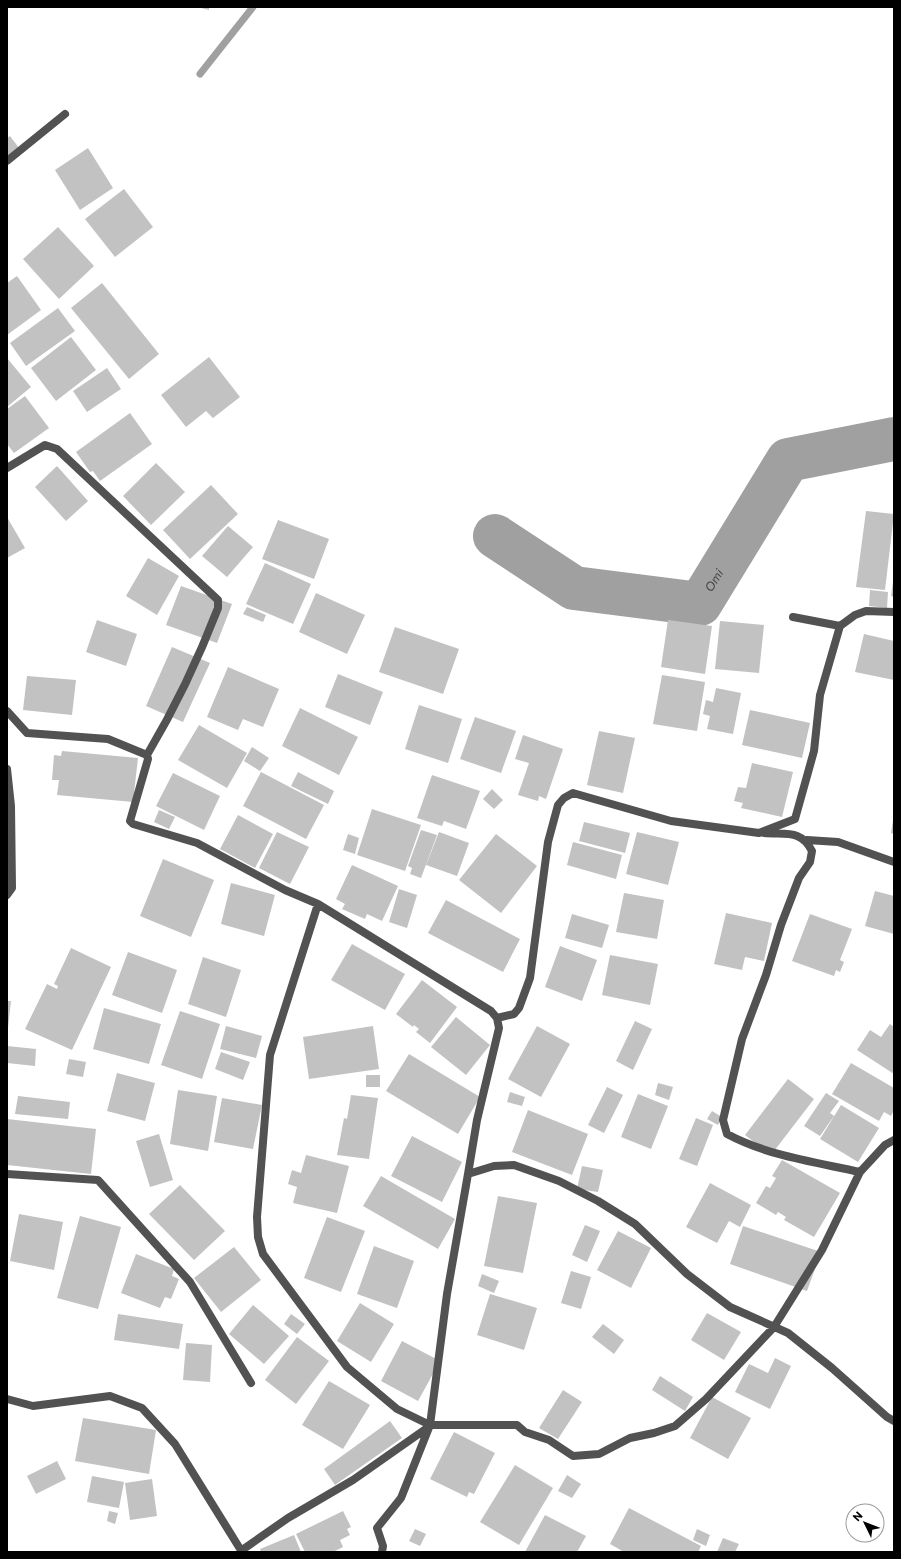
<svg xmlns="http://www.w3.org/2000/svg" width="901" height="1559" viewBox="0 0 901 1559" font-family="Commissioner,sans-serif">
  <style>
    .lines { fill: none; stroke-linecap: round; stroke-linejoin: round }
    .stream { stroke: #a0a0a0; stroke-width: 7 }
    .river { stroke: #a0a0a0; stroke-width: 44 }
    .building { fill: #c2c2c2 }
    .street { stroke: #525252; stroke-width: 8 }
    .labels { text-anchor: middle; stroke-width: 4; stroke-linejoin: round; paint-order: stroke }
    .water-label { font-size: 12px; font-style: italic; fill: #414141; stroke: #fff }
  </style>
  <rect width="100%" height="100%" fill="#fff"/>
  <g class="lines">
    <path class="stream" d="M 200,74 L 253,7"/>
    <path class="river" id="s1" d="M 495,536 L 574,588 L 700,604 L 788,460 L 894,439"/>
  </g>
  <path class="building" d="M 197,7 L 209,7 L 209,10 Z
    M 10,136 L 19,148 L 7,157 L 7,138 Z
    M 88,148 L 113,188 L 80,210 L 55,170 Z
    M 124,189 L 153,227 L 115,257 L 85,219 Z
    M 58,227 L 94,266 L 59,299 L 23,259 Z
    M 17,276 L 41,310 L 7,335 L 7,283 Z
    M 102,283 L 159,354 L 129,379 L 71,308 Z
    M 58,308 L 75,331 L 26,366 L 10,343 Z
    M 71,337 L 96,370 L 56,401 L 31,368 Z
    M 209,357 L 240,397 L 213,418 L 206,411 L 186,427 L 161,395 Z
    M 7,358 L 31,387 L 7,407 Z
    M 107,368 L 121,389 L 87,412 L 73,391 Z
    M 25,396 L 49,428 L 14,453 L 7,444 L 7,409 Z
    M 130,413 L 152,444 L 100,481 L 93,471 L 90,472 L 76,452 Z
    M 156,463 L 185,492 L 151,525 L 123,496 Z
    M 57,466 L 88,501 L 66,521 L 35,487 Z
    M 211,485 L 238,514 L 190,559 L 163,530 Z
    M 866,511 L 894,514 L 885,590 L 856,587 Z
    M 7,517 L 25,548 L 7,558 Z
    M 278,520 L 329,539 L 314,579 L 262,559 Z
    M 228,526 L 253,547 L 227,577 L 202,556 Z
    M 148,558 L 179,576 L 157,615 L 126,596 Z
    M 265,563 L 311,584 L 293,624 L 246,604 Z
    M 893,582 L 894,582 L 894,597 L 891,596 Z
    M 181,586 L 232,604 L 217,643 L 166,625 Z
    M 870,590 L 888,592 L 887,608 L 869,606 Z
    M 316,593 L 365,615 L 347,654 L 299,632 Z
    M 247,607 L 266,615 L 263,622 L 243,614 Z
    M 97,620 L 137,634 L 126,666 L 86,652 Z
    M 668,620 L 712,626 L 705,674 L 661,667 Z
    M 720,621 L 764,625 L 759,673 L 715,669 Z
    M 395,627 L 459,649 L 443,694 L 379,672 Z
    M 864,634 L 894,641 L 894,680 L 855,672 Z
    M 172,647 L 210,663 L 183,722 L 146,706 Z
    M 228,667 L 279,689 L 263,727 L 243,719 L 238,730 L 207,717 Z
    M 338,674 L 383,692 L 370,725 L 325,707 Z
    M 662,675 L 705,682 L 697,731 L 653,724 Z
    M 27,676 L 76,680 L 72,715 L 23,710 Z
    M 716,688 L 741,693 L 733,734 L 707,729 L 710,716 L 703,714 L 706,700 L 713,702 Z
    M 419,705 L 462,719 L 448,763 L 405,749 Z
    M 300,708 L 358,737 L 339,775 L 282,746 Z
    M 750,710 L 810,723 L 802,758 L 742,745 Z
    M 475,717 L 516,731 L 501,773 L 460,759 Z
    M 199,725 L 247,753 L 227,788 L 178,760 Z
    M 599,731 L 635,738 L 623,793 L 587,785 Z
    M 523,735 L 563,749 L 546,799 L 539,796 L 538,801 L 518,795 L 529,763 L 515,759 Z
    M 252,747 L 269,758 L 260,771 L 244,761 Z
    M 62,751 L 138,758 L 133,802 L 57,795 L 59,780 L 52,780 L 54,755 L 61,756 Z
    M 752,763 L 793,772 L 782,817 L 741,808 L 743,803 L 734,801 L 738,787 L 746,788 Z
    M 261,772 L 324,805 L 306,839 L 243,806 Z
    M 298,772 L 334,791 L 328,804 L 291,786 Z
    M 173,773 L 220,796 L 204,830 L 156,806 Z
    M 432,775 L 480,791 L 466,829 L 444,821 L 442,826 L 417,818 Z
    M 492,789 L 503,800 L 494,809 L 483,799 Z
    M 372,809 L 421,825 L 405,871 L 357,855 Z
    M 159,810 L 175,817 L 169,829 L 154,822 Z
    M 238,815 L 273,834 L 255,868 L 220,849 Z
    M 893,820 L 894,820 L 894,834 L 891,833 Z
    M 584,822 L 630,833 L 625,853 L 579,841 Z
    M 421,830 L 437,835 L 421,878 L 410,874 L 412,868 L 408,866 Z
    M 277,832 L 309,847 L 290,884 L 259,868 Z
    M 439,832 L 469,843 L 457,876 L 426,865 Z
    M 637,832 L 679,842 L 668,885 L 626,874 Z
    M 348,834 L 359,838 L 355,854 L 343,850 Z
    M 496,834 L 537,866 L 501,913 L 459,880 Z
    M 573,842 L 622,855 L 616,879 L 567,865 Z
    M 163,859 L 214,880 L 191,937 L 140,916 Z
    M 352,865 L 398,886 L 382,921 L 367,914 L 365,919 L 342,909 L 345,904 L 336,899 Z
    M 231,883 L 275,895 L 264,936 L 221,924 Z
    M 399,889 L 417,895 L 407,928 L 389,922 Z
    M 875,891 L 894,896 L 894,934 L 865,926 Z
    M 624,893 L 664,900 L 657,939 L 616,932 Z
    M 446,900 L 520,939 L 503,972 L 428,933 Z
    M 726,913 L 772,923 L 764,961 L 745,957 L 742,970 L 714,964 Z
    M 572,914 L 609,925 L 602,948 L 565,938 Z
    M 810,914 L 852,929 L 840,960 L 844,962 L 840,972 L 836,970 L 834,976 L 792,961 Z
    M 352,944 L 405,974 L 385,1010 L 331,980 Z
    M 560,946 L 597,960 L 582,1001 L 545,987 Z
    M 71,948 L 111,967 L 72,1050 L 25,1029 L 47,984 L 57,989 L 58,986 L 54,984 Z
    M 128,952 L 177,970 L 162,1013 L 112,995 Z
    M 610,955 L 658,964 L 650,1005 L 602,995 Z
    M 203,957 L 241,970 L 226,1017 L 188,1004 Z
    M 422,980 L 457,1007 L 430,1043 L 416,1032 L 419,1029 L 414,1025 L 413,1027 L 396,1014 Z
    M 7,1001 L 11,1001 L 8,1028 L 7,1028 Z
    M 104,1008 L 161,1024 L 149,1064 L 93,1049 Z
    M 180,1011 L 220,1024 L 202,1079 L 161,1065 Z
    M 456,1017 L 490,1045 L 466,1075 L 431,1047 Z
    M 635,1021 L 652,1029 L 633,1070 L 616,1061 Z
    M 890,1024 L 894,1027 L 894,1074 L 857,1050 L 870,1030 L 881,1037 Z
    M 226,1026 L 262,1036 L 256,1058 L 220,1049 Z
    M 373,1026 L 379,1069 L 309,1079 L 303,1037 Z
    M 537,1026 L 570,1044 L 541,1097 L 508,1079 Z
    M 7,1046 L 36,1049 L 35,1066 L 7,1063 Z
    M 221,1052 L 250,1062 L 243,1080 L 215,1069 Z
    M 409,1054 L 480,1097 L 458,1134 L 386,1091 Z
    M 69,1059 L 86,1062 L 83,1077 L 66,1074 Z
    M 851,1063 L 894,1088 L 894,1110 L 891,1116 L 884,1112 L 879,1121 L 832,1094 Z
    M 117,1073 L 155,1083 L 145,1121 L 107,1111 Z
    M 366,1075 L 380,1075 L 380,1087 L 366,1087 Z
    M 788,1079 L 814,1099 L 771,1155 L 745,1135 Z
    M 658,1083 L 673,1087 L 669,1100 L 655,1095 Z
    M 607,1087 L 623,1095 L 604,1133 L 588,1125 Z
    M 178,1090 L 217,1096 L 208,1151 L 170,1144 Z
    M 510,1092 L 525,1097 L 522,1106 L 507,1102 Z
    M 826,1093 L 839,1101 L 830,1113 L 834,1116 L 820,1136 L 804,1126 Z
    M 638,1094 L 668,1106 L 651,1149 L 621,1137 Z
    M 351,1095 L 378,1098 L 369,1159 L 337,1155 L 344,1118 L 347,1119 Z
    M 18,1096 L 70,1102 L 68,1119 L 15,1114 Z
    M 222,1098 L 262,1105 L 253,1149 L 214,1142 Z
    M 841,1105 L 879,1128 L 858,1162 L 820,1139 Z
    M 528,1110 L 588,1134 L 572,1175 L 512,1152 Z
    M 712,1111 L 722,1117 L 718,1125 L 707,1119 Z
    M 696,1118 L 713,1125 L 697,1166 L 679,1159 Z
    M 7,1119 L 96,1129 L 91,1174 L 7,1165 Z
    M 159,1134 L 173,1180 L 150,1187 L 136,1141 Z
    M 412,1136 L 462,1162 L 442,1202 L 391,1176 Z
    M 306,1155 L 349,1166 L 337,1213 L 293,1203 L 297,1187 L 288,1184 L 292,1170 L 301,1173 Z
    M 782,1160 L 840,1193 L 814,1237 L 784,1220 L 786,1217 L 778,1212 L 776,1215 L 756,1203 L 766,1186 L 770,1188 L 776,1178 L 772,1176 Z
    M 582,1166 L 603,1170 L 598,1192 L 577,1189 Z
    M 381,1176 L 455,1219 L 438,1249 L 363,1206 Z
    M 710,1183 L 751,1205 L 740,1227 L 729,1221 L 717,1243 L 686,1227 Z
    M 180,1185 L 225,1231 L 194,1260 L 149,1214 Z
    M 498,1196 L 537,1203 L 523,1273 L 484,1266 Z
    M 19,1214 L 63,1222 L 54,1270 L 10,1261 Z
    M 80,1216 L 121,1227 L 98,1309 L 57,1298 Z
    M 327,1217 L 365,1231 L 341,1292 L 304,1278 Z
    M 585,1225 L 600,1231 L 587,1262 L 572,1255 Z
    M 743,1226 L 821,1252 L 807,1291 L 730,1264 Z
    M 618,1231 L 651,1248 L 631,1288 L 597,1270 Z
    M 374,1246 L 414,1261 L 397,1308 L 357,1294 Z
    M 234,1247 L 261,1280 L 221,1312 L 194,1278 Z
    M 136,1254 L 174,1269 L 172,1276 L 179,1279 L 171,1299 L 165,1297 L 160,1308 L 121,1293 Z
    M 571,1271 L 591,1277 L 581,1309 L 561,1303 Z
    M 482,1274 L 499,1281 L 494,1293 L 478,1286 Z
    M 490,1294 L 537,1308 L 524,1350 L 477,1335 Z
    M 360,1303 L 394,1324 L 371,1362 L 337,1341 Z
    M 253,1305 L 289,1336 L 264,1364 L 229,1334 Z
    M 707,1313 L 741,1332 L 724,1360 L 691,1340 Z
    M 118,1314 L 183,1324 L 179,1349 L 114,1340 Z
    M 291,1314 L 305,1324 L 297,1334 L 284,1324 Z
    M 603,1324 L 624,1340 L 614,1354 L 592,1337 Z
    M 297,1337 L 329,1361 L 296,1404 L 265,1380 Z
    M 402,1341 L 440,1361 L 418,1401 L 381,1381 Z
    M 186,1343 L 212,1345 L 210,1382 L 183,1380 Z
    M 775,1358 L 791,1366 L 770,1409 L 735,1392 L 749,1364 L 768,1373 Z
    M 660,1376 L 693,1397 L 685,1411 L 652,1390 Z
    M 329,1381 L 370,1405 L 343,1449 L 302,1425 Z
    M 563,1390 L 582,1402 L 558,1439 L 539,1428 Z
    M 712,1397 L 751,1418 L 728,1459 L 690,1438 Z
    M 83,1418 L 156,1430 L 149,1474 L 75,1461 Z
    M 390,1421 L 402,1438 L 335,1485 L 324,1469 Z
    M 454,1432 L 495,1453 L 474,1494 L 469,1492 L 467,1497 L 430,1479 Z
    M 57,1461 L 66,1479 L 36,1494 L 27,1476 Z
    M 515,1465 L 553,1488 L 519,1545 L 480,1522 Z
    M 567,1475 L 581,1484 L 572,1498 L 558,1491 Z
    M 92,1476 L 124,1482 L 119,1508 L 87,1502 Z
    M 152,1479 L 157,1516 L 130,1520 L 125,1483 Z
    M 629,1508 L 701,1546 L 698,1552 L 624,1552 L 610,1544 Z
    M 109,1511 L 118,1513 L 115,1524 L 107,1521 Z
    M 343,1511 L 351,1527 L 347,1529 L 350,1535 L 340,1540 L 343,1547 L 333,1552 L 305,1552 L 296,1534 Z
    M 545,1515 L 586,1536 L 577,1552 L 525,1552 Z
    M 415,1529 L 426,1534 L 420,1546 L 409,1541 Z
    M 697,1529 L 710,1535 L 706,1546 L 693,1540 Z
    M 294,1535 L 301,1552 L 261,1552 L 260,1549 Z
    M 723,1538 L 739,1544 L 735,1552 L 717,1552 Z"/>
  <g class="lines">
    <path class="street" d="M 7,161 L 65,114
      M 7,468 L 45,445 L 57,449 L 218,600 L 218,608 C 198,660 175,708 147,755
      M 793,617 L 840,626
      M 7,711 L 27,733 L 108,739 L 147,755 L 148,759 L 130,821 L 133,824 L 197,843 L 285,890 L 318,904 L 270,1055 L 257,1217 L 258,1237 L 263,1254 L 347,1367 L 397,1409 L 430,1425 L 517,1425 L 525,1432 L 549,1440 L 573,1456 L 599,1454 L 630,1438 L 654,1433 L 675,1426 L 706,1399 L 774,1327 L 822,1250 L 860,1172 L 885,1145 L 894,1140
      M 7,769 L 11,806 L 12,888 L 7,895
      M 764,833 C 786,835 801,829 812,851 L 810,862 L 799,878 L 781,925 L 766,975 L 742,1039 L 723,1120 L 727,1134 C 768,1156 815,1162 860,1172
      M 807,840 L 838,842 L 894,862
      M 318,904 L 491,1011 L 497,1018 L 499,1028 L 477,1120 L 468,1174 L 447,1294 L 430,1425 L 401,1498 L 377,1528 L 383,1546 L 382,1552
      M 497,1018 L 514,1014 L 519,1008 L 530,978 L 548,842 L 558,805 L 564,798 L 573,793 L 671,821 L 759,833 L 795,819 L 814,751 L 820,695 L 840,626 L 855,615 L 866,611 L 894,612
      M 7,1174 L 98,1180 L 190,1282 L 251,1383
      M 468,1174 L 494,1166 L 514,1165 L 559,1181 L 598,1201 L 635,1224 L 687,1274 L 730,1307 L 788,1333 L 832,1368 L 887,1417 L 894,1421
      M 7,1399 L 33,1406 L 110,1396 L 142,1408 L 175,1444 L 242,1552
      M 242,1550 L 288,1518 L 353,1480 L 430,1426"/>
  </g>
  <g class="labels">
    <g class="water-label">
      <text dy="4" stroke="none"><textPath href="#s1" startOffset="249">Omi</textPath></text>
    </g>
  </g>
  <rect width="901" height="1559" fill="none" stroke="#000000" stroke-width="16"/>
  <g transform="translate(865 1523) rotate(313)"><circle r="19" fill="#ffffff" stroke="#999999"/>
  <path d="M0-3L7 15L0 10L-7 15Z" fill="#000000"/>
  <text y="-6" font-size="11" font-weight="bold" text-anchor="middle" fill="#000000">N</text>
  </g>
</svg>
